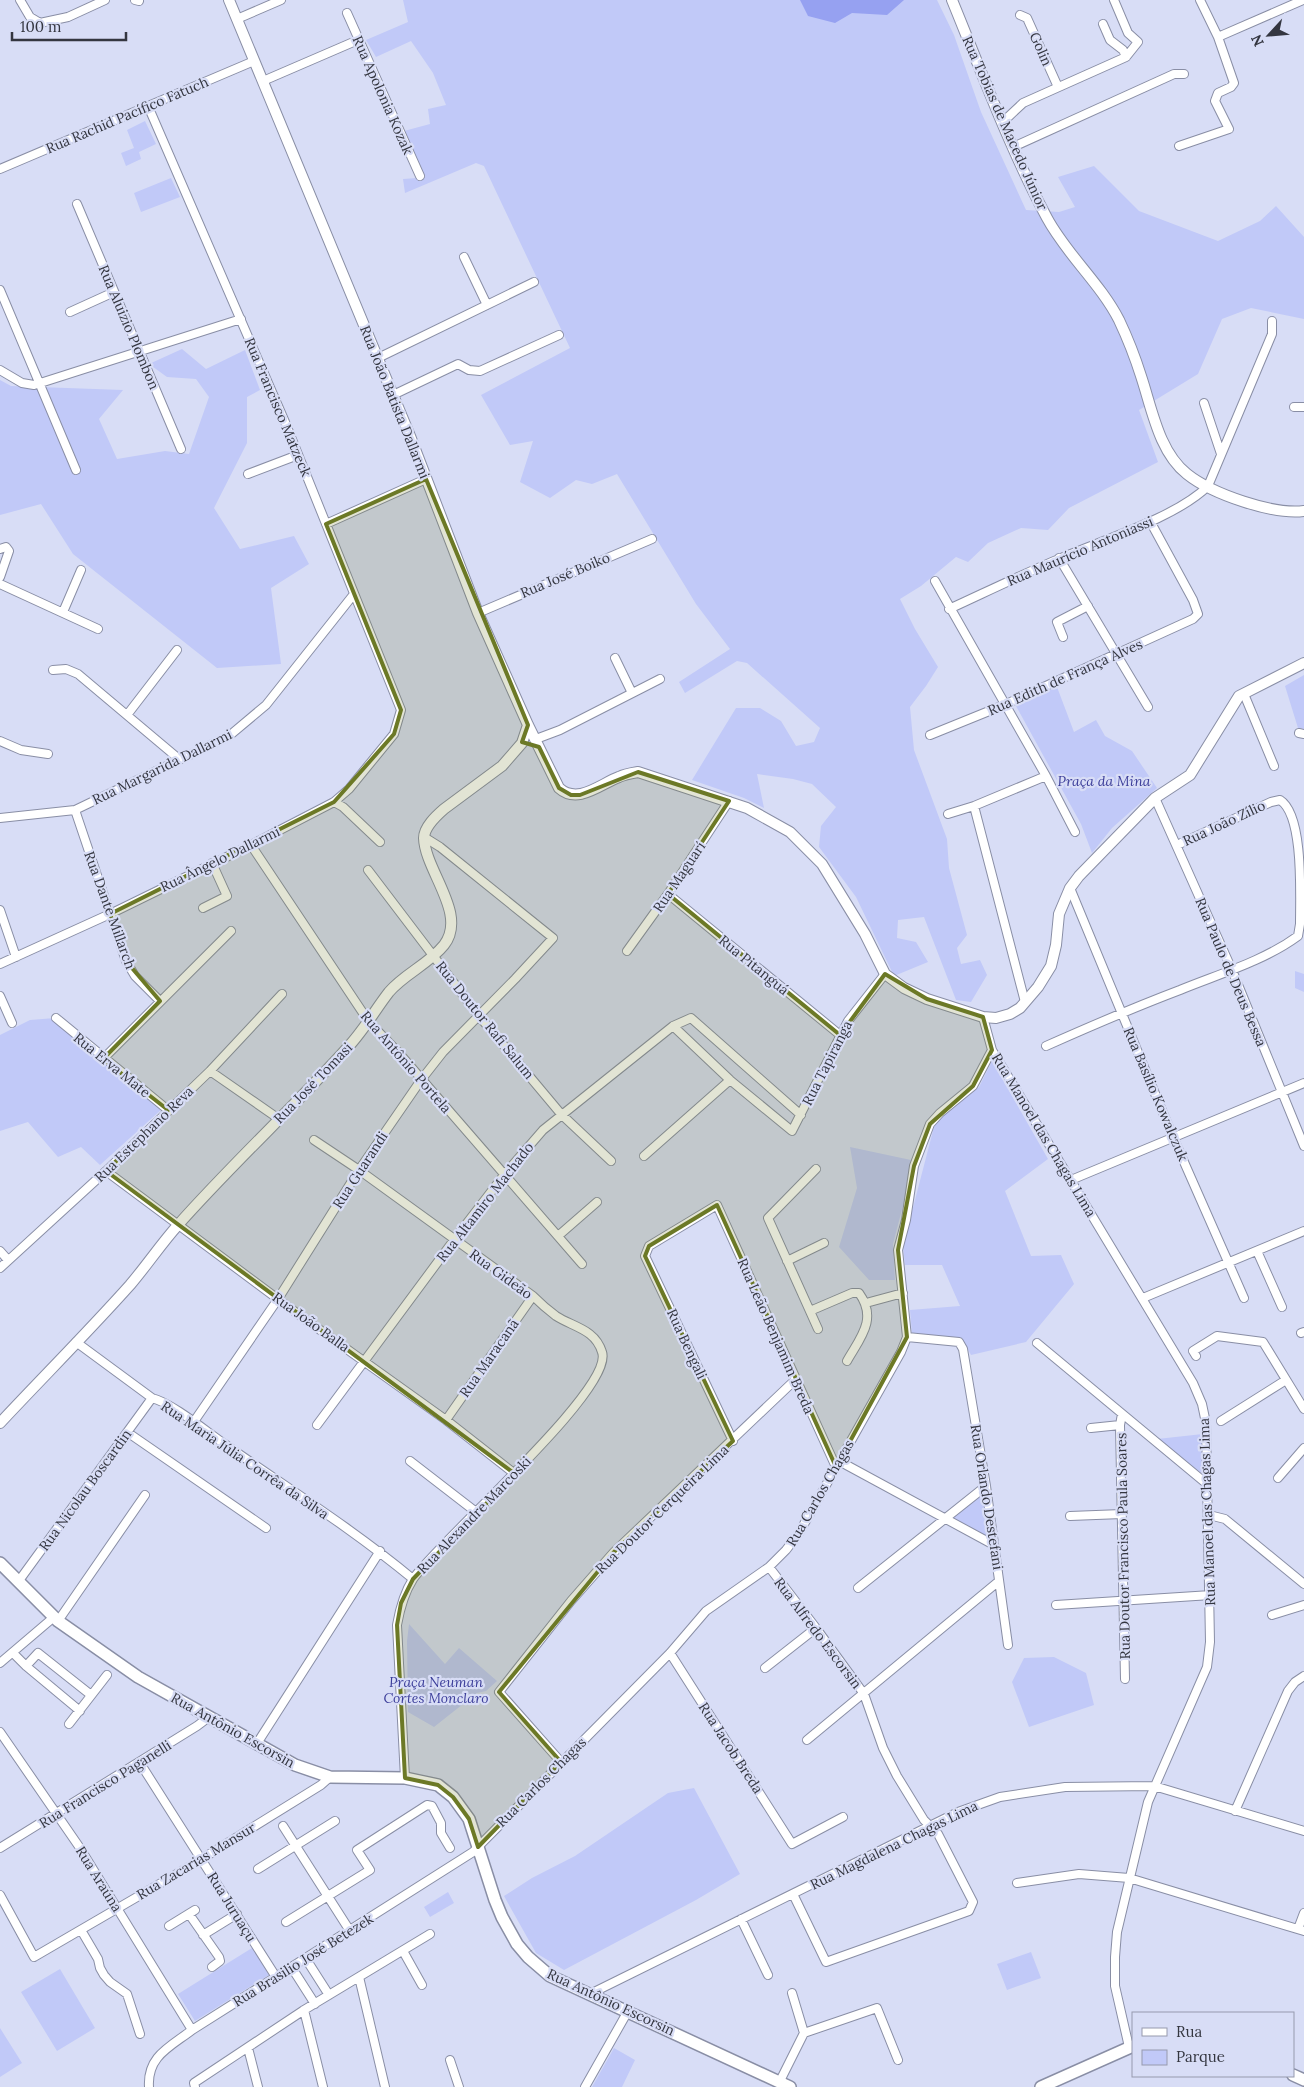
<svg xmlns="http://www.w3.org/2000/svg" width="1304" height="2087" viewBox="0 0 1304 2087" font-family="Lora,serif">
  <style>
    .green { fill: #c1c9f8 }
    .water { fill: #96a1f1 }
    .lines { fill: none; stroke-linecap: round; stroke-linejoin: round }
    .minor-casing { stroke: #898ea5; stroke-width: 10 }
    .tertiary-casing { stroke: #898ea5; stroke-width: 12 }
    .secondary-casing { stroke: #898ea5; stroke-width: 14 }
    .minor { stroke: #fff; stroke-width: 8 }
    .tertiary { stroke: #fff; stroke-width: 10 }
    .secondary { stroke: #fff; stroke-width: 11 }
    .marked { fill: #6c7926; fill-opacity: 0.2; stroke: #6c7926; stroke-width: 4; stroke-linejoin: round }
    .labels { text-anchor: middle; stroke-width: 4.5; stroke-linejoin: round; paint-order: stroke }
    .street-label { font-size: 14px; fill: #343640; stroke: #d8ddf6 }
    .park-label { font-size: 14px; font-style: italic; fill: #3c3e9a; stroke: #d8ddf6 }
  </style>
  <rect width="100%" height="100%" fill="#d8ddf6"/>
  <path class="green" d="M 403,0 L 937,0 L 954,35 L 981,112 L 1026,210 L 1059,212 L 1075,207 L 1058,177 L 1094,166 L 1139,211 L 1218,241 L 1260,221 L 1276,206 L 1304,237 L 1304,319 L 1251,308 L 1222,319 L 1198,374 L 1139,410 L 1158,462 L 1069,508 L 1048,530 L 1021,528 L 988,543 L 968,562 L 956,557 L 921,586 L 900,599 L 915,629 L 938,667 L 926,686 L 910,707 L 914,750 L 947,839 L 949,868 L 967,935 L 957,948 L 961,964 L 980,960 L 987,975 L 971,1002 L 956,1000 L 924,917 L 898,920 L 897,938 L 916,942 L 928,962 L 894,976 L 856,897 L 819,847 L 821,826 L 836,807 L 812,784 L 793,779 L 757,774 L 764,808 L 744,798 L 692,780 L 736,708 L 760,708 L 781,721 L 796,746 L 814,742 L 820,728 L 747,663 L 737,661 L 685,693 L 679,682 L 730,649 L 696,604 L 617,474 L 592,484 L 576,480 L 550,498 L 520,482 L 533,441 L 510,445 L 481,395 L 570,348 L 484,166 L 476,163 L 405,193 L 403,179 L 417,178 L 404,131 L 430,124 L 428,109 L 446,105 L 433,73 L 411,41 L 376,57 L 366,40 L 408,22 Z
    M 145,121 L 156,144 L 139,152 L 141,159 L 126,166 L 121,153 L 134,148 L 127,130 Z
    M 171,178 L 180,197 L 141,212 L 134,193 Z
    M 182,349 L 206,369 L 245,350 L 260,390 L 247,397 L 247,443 L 214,508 L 240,549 L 294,536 L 309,564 L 271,588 L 281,664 L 217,668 L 73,554 L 41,504 L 0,515 L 0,380 L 11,386 L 123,390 L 99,419 L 117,459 L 165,451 L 189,454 L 209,397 L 196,379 L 167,377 L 149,364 Z
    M 1304,675 L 1304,729 L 1298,728 L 1285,686 Z
    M 1057,687 L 1074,732 L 1096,720 L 1105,736 L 1132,751 L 1157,788 L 1112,828 L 1092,853 L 1081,824 L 1016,706 Z
    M 1295,971 L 1304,974 L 1304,992 L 1295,988 Z
    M 55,1018 L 162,1109 L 100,1165 L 81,1147 L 58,1157 L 28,1122 L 0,1131 L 0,1035 L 30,1020 Z
    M 992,1061 L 1048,1159 L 1005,1191 L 1031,1256 L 1061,1255 L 1074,1284 L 1026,1342 L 971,1355 L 962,1339 L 912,1334 L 910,1310 L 960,1306 L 942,1265 L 905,1265 L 903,1246 L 935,1123 L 979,1087 Z
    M 850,1147 L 911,1160 L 905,1198 L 893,1244 L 895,1280 L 869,1280 L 839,1247 L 857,1188 Z
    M 1203,1434 L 1204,1475 L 1157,1439 Z
    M 984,1493 L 989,1538 L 951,1518 Z
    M 409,1624 L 445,1664 L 459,1648 L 497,1681 L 486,1691 L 477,1693 L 434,1727 L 408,1712 L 407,1641 Z
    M 1054,1657 L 1086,1673 L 1094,1705 L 1029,1727 L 1012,1682 L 1024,1658 Z
    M 694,1788 L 740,1874 L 696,1900 L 564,1970 L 536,1953 L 504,1896 L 532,1878 L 575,1856 L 668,1793 Z
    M 448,1892 L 454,1903 L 430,1917 L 424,1907 Z
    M 252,1948 L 269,1975 L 195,2021 L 178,1994 Z
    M 1031,1952 L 1041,1978 L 1007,1990 L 997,1964 Z
    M 60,1969 L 95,2028 L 57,2051 L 21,1992 Z
    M 0,2028 L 22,2063 L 0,2077 Z
    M 614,2048 L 635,2060 L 622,2087 L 592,2087 Z"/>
  <path class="water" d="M 800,0 L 904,0 L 887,15 L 852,13 L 835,23 L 808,16 Z"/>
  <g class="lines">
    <g class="minor-casing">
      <path id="minor" d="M 20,0 L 30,17 L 40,23 L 68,17 L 105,0
        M 135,0 L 139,1
        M 347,13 L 420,176
        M 1020,15 L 1027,18 L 1058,87
        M 237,19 L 281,0
        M 1103,24 L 1110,40 L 1123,50 L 1126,57
        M 1218,37 L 1303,0
        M 263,81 L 358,40
        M 1002,121 L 1006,119 L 1023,103 L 1126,57 L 1138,42 L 1128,33 L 1114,0
        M 1179,146 L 1229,129 L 1215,101 L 1218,93 L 1231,87 L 1234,83 L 1218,37 L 1200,0
        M 1013,147 L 1174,74 L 1184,74
        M 0,169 L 254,61
        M 77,204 L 181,449
        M 464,257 L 487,305
        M 0,290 L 76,470
        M 70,312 L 114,292
        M 378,358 L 534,282
        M 0,370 L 22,383 L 34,385 L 241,319
        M 393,395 L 458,364 L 469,370 L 480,371 L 559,335
        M 1204,403 L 1221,454
        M 1294,407 L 1304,407
        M 248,474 L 298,455
        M 326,524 L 426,479
        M 0,549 L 6,547 L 9,551 L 0,577
        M 1059,558 L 1148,707
        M 935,581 L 1046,776 L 1075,832
        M 0,584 L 98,629
        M 949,609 C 986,592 1023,574 1061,558 C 1103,540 1177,517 1208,486 L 1272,334 L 1272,321
        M 63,612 L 81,570
        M 478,613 L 652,539
        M 1063,637 L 1057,622 L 1088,606
        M 615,658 L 632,693
        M 53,670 L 66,669 L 78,674 L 179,759
        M 1244,694 L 1274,766
        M 127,715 L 177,650
        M 1299,733 L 1304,734
        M 930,735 L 1004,705 L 1193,619 L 1198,614 L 1193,600 L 1150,521
        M 536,739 L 560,730 L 660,679
        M 0,741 L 21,750 L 48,754
        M 1155,798 L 1232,970 L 1304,1146
        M 334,802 L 343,807 L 380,842
        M 974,806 L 1025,1002
        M 75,810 L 126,961 L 135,976 L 160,1001
        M 948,814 L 974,806 L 1046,776
        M 0,818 L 75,810 L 229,736 L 266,705 L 354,594
        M 251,845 L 369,1022 L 399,1053 L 582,1264
        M 368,870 L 479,1016 L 561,1114 L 611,1161
        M 1070,888 L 1173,1137 L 1244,1298
        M 668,894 L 840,1035
        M 203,908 L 227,896 L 212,863
        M 0,910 L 16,957
        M 627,951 L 668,894 L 729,801
        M 0,964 L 110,914 L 251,845 L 334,802 L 349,789 L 394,734 L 401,710 L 285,422 L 148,106
        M 0,996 L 12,1023
        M 983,1017 L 992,1050 L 1193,1383 L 1202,1404 L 1206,1423 L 1210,1642 L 1207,1667 L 1148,1802 L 1117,1932 L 1115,1957 L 1115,1986 L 1129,2047
        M 56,1018 L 168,1110
        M 673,1026 L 730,1080 L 792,1131 L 848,1021 L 885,974
        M 1046,1046 C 1091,1026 1135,1007 1180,990 C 1219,974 1264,961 1298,936 L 1300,924 C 1300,895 1304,815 1280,800 L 1271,802 L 1177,845
        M 103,1059 L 231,931
        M 210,1071 L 279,1119
        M 314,1140 L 359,1170 L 533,1296 C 540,1303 548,1310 556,1316 C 573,1327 595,1329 602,1352 C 615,1389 439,1541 413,1579 C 404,1593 400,1608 397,1625 L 405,1778
        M 644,1156 L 730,1080
        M 816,1169 L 768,1218 L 818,1329
        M 106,1171 L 302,1317 L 446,1420 L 515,1474
        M 1071,1180 L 1304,1083
        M 558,1236 L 597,1202
        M 0,1251 L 8,1260
        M 1257,1251 L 1282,1307
        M 787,1261 L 824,1243
        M 0,1268 L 106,1171 L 210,1071 L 282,994
        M 1143,1298 L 1304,1231
        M 866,1303 L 903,1293
        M 810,1311 L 852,1293 L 859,1293 C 878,1319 860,1338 847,1361
        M 1301,1333 L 1304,1332
        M 907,1337 L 959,1342 L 963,1349 L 986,1486 L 1008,1645
        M 76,1342 L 152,1398 C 172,1403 207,1432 226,1445 C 289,1489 354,1530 413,1579
        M 1037,1343 L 1208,1485
        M 1196,1356 L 1193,1351 L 1217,1336 L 1263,1342 L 1304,1409
        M 1122,1414 L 1120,1425 L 1125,1679
        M 446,1420 L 533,1296
        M 1221,1421 L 1286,1380
        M 193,1423 L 278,1299 L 359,1170 L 421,1080 L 443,1052 L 515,979 L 553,938 L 440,847 L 424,837
        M 317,1425 L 454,1240 L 504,1175 L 543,1130 L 673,1026 L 691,1018 L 801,1115
        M 1091,1428 L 1120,1425
        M 127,1432 L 266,1528
        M 733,1441 L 645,1256 L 649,1246 L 717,1205 L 836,1467
        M 410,1461 L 476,1512
        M 839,1461 L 994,1545
        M 1278,1478 L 1304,1448
        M 1209,1515 L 1225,1519 L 1304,1584
        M 1070,1516 L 1122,1514
        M 769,1567 L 816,1628 L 864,1694 L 883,1748 L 897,1776 L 924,1820 L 938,1834 L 973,1902 L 969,1911 L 826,1962 L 793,1894
        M 18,1582 L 152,1398
        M 858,1588 L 986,1486
        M 1056,1605 L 1211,1595
        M 1272,1615 L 1304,1605
        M 58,1621 L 145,1495
        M 13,1653 L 26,1666 L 80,1711
        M 670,1653 L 792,1844 L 843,1817
        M 0,1663 L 54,1617
        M 26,1666 L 38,1653 L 91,1695
        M 765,1668 L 816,1628
        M 69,1724 L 107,1675
        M 0,1732 L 80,1848 L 192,2030
        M 807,1740 L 999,1581
        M 256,1745 L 380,1551
        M 561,1762 L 499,1692 L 571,1601 L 614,1552 L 795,1380
        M 140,1763 L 276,1977
        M 1235,1811 L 1288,1691 L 1295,1682 L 1304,1676
        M 283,1826 L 350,1931
        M 0,1848 L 197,1726 L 209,1717
        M 258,1869 L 335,1821
        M 1017,1883 L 1079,1874 L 1129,1878 L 1304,1931
        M 0,1895 L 34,1957 L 192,1865 L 321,1785 L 330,1777
        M 189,1914 L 219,1957 L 220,1961 L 212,1967
        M 741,1919 L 768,1975
        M 286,1922 L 370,1870 L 357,1850 L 427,1805 L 432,1806 L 441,1823 L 441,1833 L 450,1848
        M 169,1926 L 195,1910
        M 1298,1929 L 1304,1913
        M 81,1930 L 98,1959 L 100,1968 L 104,1975 L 110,1982 L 127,1994 L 140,2034
        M 203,1935 L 237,1914
        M 403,1951 L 422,1985
        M 306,1959 L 329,1995
        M 292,1968 L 315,2004
        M 359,1977 L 385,2087
        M 792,1993 L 804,2033
        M 590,1994 L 958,1812 L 1000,1797 L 1065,1787 L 1154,1786 L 1304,1831
        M 304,2010 L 323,2087
        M 248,2048 L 258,2087
        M 450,2060 L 459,2087
        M 780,2081 L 804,2033 L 877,2008 L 898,2060
        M 149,2087 C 147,2056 170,2047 192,2030 L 473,1852 L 670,1653 L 706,1611 L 769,1567 L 786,1550 L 799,1533 L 901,1352 L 907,1337 L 898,1250 L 906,1220 L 914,1166 L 930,1124 L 940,1113 L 973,1086 L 992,1050
        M 195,2087 L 194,2083 L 304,2010 L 430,1934
        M 585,2087 L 628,2011"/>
    </g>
    <g class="tertiary-casing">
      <path id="tertiary" d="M 229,0 L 410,436 L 478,613 L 528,725 L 559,788 C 578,805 600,784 619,777 C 625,774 632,773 638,772 L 747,808 L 790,832 L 822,864 L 865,934 L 885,974 L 904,988 L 927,999 L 983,1017 L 996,1018 L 1010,1014 L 1020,1008 L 1038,987 L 1051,966 L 1056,945 L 1059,914 L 1070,888 L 1079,876 L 1155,798 L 1190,775 L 1239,696 L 1304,663
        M 952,0 C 982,73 1010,149 1047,218 C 1067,255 1100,283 1119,320 C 1128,339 1135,357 1141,376 C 1152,409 1159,452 1187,474 C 1212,494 1273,515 1304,511
        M 0,1423 C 43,1377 88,1332 130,1285 C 147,1265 161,1244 178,1225 C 232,1164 293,1108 348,1047 C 364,1030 375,1010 389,992 C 404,974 429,964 444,945 C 468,914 425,871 424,838 C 424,827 436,816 444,809 L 502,766 L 522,743 L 528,725"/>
    </g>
    <g class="secondary-casing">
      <path id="secondary" d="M 0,1563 L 58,1621 L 138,1677 L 295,1765 L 330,1777 L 405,1778 L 438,1785 L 453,1797 L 469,1819 L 495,1900 L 502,1917 L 517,1944 L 528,1957 L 550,1976 L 790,2087
        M 1293,2075 L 1304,2080
        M 1041,2087 L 1133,2046"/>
    </g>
    <use href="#minor" class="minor"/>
    <use href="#tertiary" class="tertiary"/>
    <use href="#secondary" class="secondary"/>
  </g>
  <path class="marked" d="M 426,479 L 528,725 L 522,742 L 539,747 L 559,788 L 571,795 L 580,795 L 638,772 L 729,801 L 668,894 L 840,1035 L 885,974 L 927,999 L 983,1017 L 992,1050 L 973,1086 L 930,1124 L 914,1166 L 898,1250 L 907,1337 L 836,1467 L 717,1205 L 649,1246 L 645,1256 L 733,1441 L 614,1552 L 499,1692 L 561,1762 L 478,1847 L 469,1819 L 453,1797 L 438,1785 L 405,1778 L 397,1625 L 401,1603 L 413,1579 L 515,1474 L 106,1171 L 168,1110 L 103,1059 L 160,1001 L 126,961 L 110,914 L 334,802 L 394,734 L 401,710 L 326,524 Z"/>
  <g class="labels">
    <g class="street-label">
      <text transform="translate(1041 49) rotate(66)" y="5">Golin</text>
      <text transform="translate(383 95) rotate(66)" y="5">Rua Apolonia Kozak</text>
      <text transform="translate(127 115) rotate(-23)" y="5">Rua Rachid Pacífico Fatuch</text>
      <text transform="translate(1005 123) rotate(66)" y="5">Rua Tobias de Macedo Júnior</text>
      <text transform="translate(129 327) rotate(67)" y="5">Rua Aluizio Plombon</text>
      <text transform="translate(395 402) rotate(68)" y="5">Rua João Batista Dallarmi</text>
      <text transform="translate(278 407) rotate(67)" y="5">Rua Francisco Matzeck</text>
      <text transform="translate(1080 551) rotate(-23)" y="5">Rua Maurício Antoniassi</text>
      <text transform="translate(565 575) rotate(-23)" y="5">Rua José Boiko</text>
      <text transform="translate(1065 677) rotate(-24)" y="5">Rua Edith de França Alves</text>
      <text transform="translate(162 767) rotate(-26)" y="5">Rua Margarida Dallarmi</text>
      <text transform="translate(1224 823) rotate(-25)" y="5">Rua João Zílio</text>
      <text transform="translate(220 859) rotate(-26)" y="5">Rua Ângelo Dallarmi</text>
      <text transform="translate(679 877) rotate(-56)" y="5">Rua Maguarí</text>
      <text transform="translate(110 910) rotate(70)" y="5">Rua Dante Millarch</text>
      <text transform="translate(754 965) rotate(39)" y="5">Rua Pitanguá</text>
      <text transform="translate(1231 972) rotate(67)" y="5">Rua Paulo de Deus Bessa</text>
      <text transform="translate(485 1020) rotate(51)" y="5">Rua Doutor Rafi Salum</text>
      <text transform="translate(406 1062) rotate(49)" y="5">Rua Antônio Portela</text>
      <text transform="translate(827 1063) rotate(-63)" y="5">Rua Tapiranga</text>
      <text transform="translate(112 1065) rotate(39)" y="5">Rua Erva Mate</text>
      <text transform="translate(313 1083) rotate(-46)" y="5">Rua José Tomasi</text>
      <text transform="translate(1156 1094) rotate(67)" y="5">Rua Basílio Kowalczuk</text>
      <text transform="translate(144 1134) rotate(-44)" y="5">Rua Estephano Reva</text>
      <text transform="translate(1044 1135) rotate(59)" y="5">Rua Manoel das Chagas Lima</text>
      <text transform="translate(360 1170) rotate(-57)" y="5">Rua Guarandi</text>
      <text transform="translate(485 1202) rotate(-52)" y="5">Rua Altamiro Machado</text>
      <text transform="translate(501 1274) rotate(36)" y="5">Rua Gideão</text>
      <text transform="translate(311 1322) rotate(36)" y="5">Rua João Balla</text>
      <text transform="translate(776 1336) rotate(66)" y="5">Rua Leão Benjamim Breda</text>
      <text transform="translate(687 1344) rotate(65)" y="5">Rua Bengali</text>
      <text transform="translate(489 1358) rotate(-55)" y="5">Rua Maracanã</text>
      <text transform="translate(245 1460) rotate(34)" y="5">Rua Maria Júlia Corrêa da Silva</text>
      <text transform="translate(85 1490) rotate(-54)" y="5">Rua Nicolau Boscardin</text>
      <text transform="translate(820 1493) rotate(-60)" y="5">Rua Carlos Chagas</text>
      <text transform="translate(987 1497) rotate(81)" y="5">Rua Orlando Destefani</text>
      <text transform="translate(662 1509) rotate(-44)" y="5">Rua Doutor Cerqueira Lima</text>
      <text transform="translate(1207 1512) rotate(-92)" y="5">Rua Manoel das Chagas Lima</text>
      <text transform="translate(474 1515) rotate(-46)" y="5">Rua Alexandre Marcoski</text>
      <text transform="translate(1123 1546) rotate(-91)" y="5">Rua Doutor Francisco Paula Soares</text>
      <text transform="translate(818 1633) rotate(53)" y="5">Rua Alfredo Escorsin</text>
      <text transform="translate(233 1730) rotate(29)" y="5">Rua Antônio Escorsin</text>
      <text transform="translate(731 1748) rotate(57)" y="5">Rua Jacob Breda</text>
      <text transform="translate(541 1782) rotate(-45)" y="5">Rua Carlos Chagas</text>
      <text transform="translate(105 1784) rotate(-32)" y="5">Rua Francisco Paganelli</text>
      <text transform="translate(894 1845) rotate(-26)" y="5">Rua Magdalena Chagas Lima</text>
      <text transform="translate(196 1861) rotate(-31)" y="5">Rua Zacarias Mansur</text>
      <text transform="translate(99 1879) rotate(58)" y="5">Rua Araúna</text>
      <text transform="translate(232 1907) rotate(58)" y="5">Rua Juruaçu</text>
      <text transform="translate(303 1960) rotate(-32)" y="5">Rua Brasilio José Betezek</text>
      <text transform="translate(611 2002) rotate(25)" y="5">Rua Antônio Escorsin</text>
    </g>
    <g class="park-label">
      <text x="1104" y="786">Praça da Mina</text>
      <text x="436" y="1687">Praça Neuman<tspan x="436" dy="16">Cortes Monclaro</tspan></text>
    </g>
  </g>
  <rect x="1132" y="2012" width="162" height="65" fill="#d8ddf6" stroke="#969aad"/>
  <rect x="1142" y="2028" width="25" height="8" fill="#ffffff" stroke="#969aad"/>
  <text x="1176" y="2037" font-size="15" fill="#343640">Rua</text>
  <rect x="1142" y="2050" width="25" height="15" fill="#c1c9f8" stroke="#969aad"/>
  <text x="1176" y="2062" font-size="15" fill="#343640">Parque</text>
  <g transform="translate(1269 35) rotate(244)" stroke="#d8ddf6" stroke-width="4" paint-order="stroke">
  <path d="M0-4L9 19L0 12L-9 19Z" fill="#343640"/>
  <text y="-8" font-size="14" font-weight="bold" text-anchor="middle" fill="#343640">N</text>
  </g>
  <path d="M12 32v8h114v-8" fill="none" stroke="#343640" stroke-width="2.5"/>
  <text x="20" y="32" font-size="15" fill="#343640" stroke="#d8ddf6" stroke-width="4" paint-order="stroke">100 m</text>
</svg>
